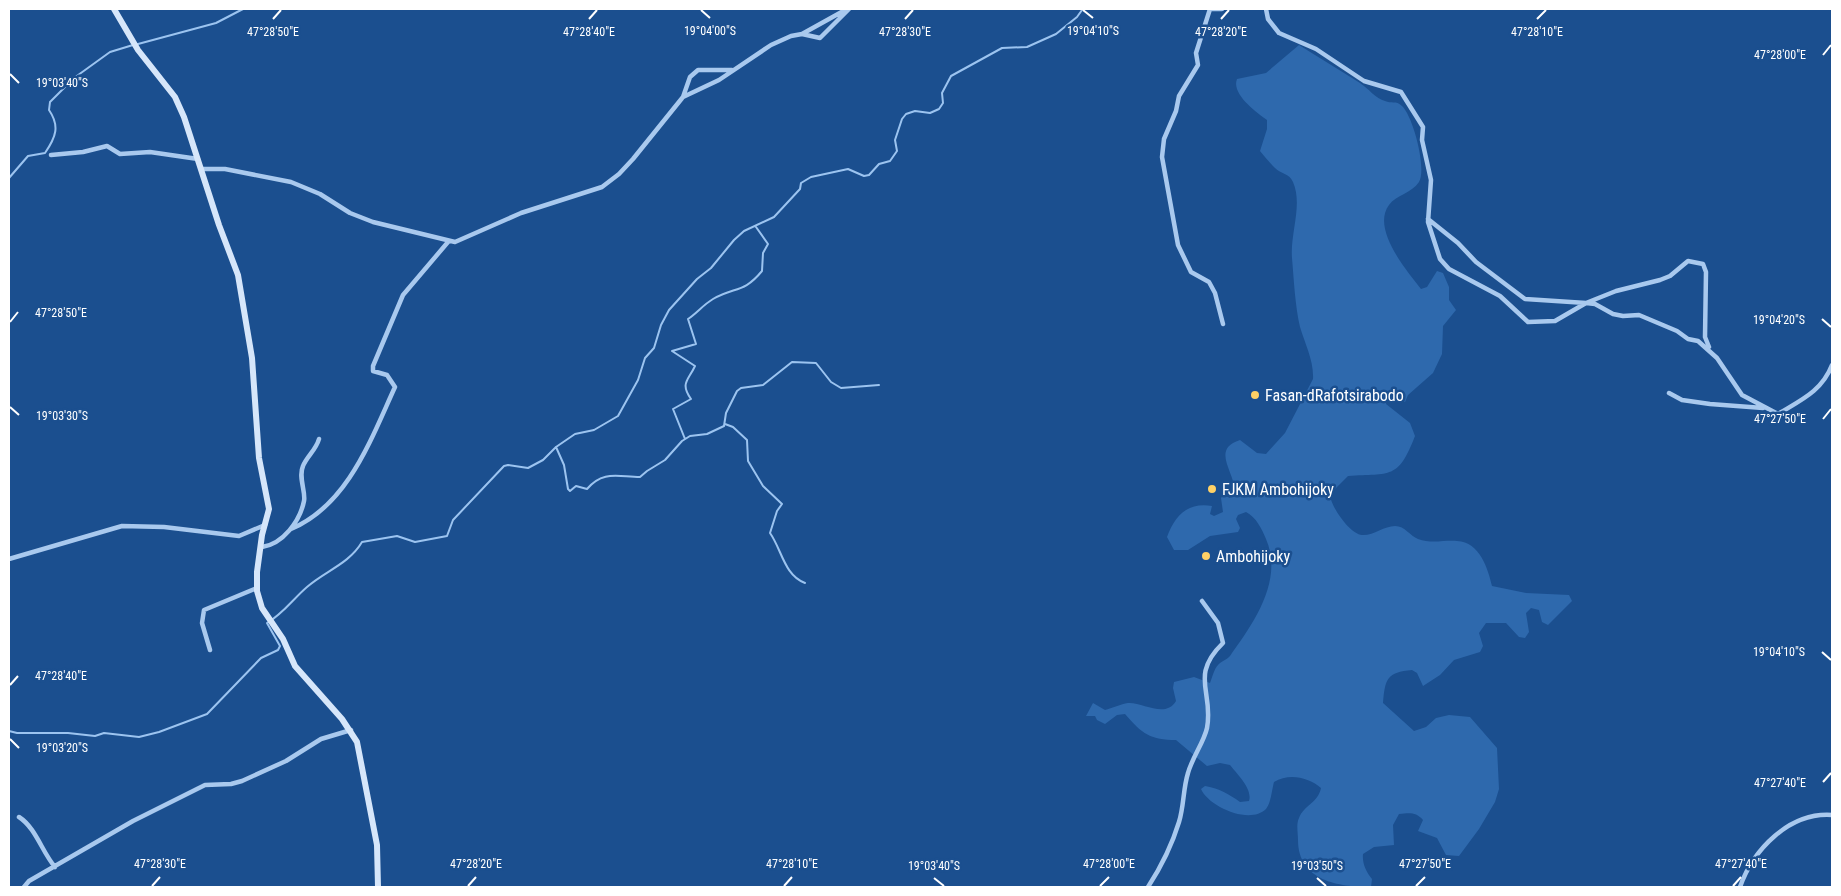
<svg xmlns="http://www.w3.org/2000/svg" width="1841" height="896" viewBox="0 0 1841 896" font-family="'Roboto Condensed',sans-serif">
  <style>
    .green { fill: #2e69ad }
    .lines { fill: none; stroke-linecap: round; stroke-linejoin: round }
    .stream { stroke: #9cc4f0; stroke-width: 2 }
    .street { stroke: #a9c9ee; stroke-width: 4.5 }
    .secondary { stroke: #d6e6fa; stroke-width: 6 }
    .ticks { fill: none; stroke: #fff; stroke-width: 2 }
    .poi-dot { fill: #ffd166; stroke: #1b4f8f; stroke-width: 2 }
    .labels { text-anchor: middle; stroke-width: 5; stroke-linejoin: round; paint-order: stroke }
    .poi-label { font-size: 16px; fill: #fff; stroke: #1b4f8f; text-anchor: start }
    .ticks-label { font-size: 12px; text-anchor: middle; fill: #fff; stroke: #1b4f8f; stroke-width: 5; stroke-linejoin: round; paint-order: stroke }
  </style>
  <rect width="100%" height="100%" fill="#1b4f8f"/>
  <path class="green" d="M 1299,45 C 1319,58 1340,70 1360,83 C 1368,88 1376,99 1385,101 C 1391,104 1396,100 1402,106 C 1413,116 1427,169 1419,182 C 1412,193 1396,195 1389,205 C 1371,229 1407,271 1421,289 L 1427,287 L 1437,271 L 1443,273 L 1449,287 L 1449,300 L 1456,310 L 1443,326 L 1442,354 L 1433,373 L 1408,395 L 1405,402 L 1393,395 L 1387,398 L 1386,404 L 1410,423 L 1415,436 C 1398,480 1391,473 1348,476 L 1330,494 C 1330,506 1350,534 1362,535 C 1373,536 1384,526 1395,526 C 1405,526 1410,536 1418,539 C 1431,544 1444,540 1457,541 C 1480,542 1488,569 1492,586 L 1526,593 L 1569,595 L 1572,601 L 1548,625 L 1542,622 L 1539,610 L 1531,608 L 1526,613 L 1529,632 L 1525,638 L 1519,637 L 1506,623 L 1486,623 L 1479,633 L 1483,646 L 1480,652 L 1454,660 L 1440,675 L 1423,686 L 1417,673 L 1412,670 C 1387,672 1385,679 1383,703 L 1414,731 L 1426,727 L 1436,718 L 1449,715 L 1470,717 L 1497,748 L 1499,789 L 1495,802 L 1479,829 L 1459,856 L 1446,855 L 1437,838 L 1418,831 L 1423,820 C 1416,812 1410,813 1399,814 L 1393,825 L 1394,845 L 1374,847 L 1363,854 C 1362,863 1366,872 1372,879 L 1371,887 C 1339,887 1298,881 1298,840 C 1298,833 1296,824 1299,818 C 1304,805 1318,803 1321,788 C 1308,777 1289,773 1274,782 C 1272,789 1271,803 1266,809 C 1250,825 1209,807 1201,789 L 1205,786 C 1218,788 1229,794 1240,802 L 1249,801 C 1253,789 1237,774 1230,765 L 1220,763 L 1207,766 L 1176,740 C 1151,740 1142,734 1125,714 L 1117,715 L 1105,724 L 1097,720 L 1095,716 L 1086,716 L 1093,703 L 1105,710 C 1112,708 1121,704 1128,703 C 1143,702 1165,719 1176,701 L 1173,688 L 1174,682 L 1194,677 L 1210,683 C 1212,678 1214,669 1218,665 C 1221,661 1227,660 1230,656 C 1253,624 1284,581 1266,539 C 1262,529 1256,517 1246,512 L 1238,515 L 1236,519 L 1240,528 L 1238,532 L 1210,536 L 1188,550 L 1174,550 L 1167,537 C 1175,515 1188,502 1212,506 L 1210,514 L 1214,516 L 1223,512 L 1221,498 L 1223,495 L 1230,498 L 1235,491 C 1234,471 1211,449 1240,440 L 1257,453 L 1266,454 L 1285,433 L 1313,379 C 1314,361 1305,344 1300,327 C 1295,305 1294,281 1292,258 C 1290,233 1303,205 1293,182 C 1289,173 1281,174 1275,168 C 1270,163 1265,157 1260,151 L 1267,129 L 1267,120 C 1256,112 1231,94 1237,79 L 1266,73 Z"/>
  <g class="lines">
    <path class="stream" d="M 138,44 L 216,23 L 243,9
      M 9,178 L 28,156 L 45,153 C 56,137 60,126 49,110 L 50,102 L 74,78 L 110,52 L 133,45
      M 725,424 L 733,427 L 747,440 L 748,461 L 763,486 L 782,504 L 777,511 L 770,533 C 782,550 784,575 805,583
      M 685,439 L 673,409 L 691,399 C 680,383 688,381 695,366 L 672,351 L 696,344 L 688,319 C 697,313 703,305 713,299 C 735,286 743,294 762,271 L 763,253 L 768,244 L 756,227
      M 556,447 L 564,465 L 568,489 L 570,491 L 576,486 L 587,489 C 603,470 618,477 640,477 L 647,471 L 665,460 L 682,441 L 690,436 L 707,434 L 724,426 L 726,413 L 737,391 L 741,388 L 763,385 L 792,362 L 816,363 L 831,382 L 841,388 L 879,385
      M 9,731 L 17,733 L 68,733 L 95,736 L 104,733 L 139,737 L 159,732 L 207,714 L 261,658 L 278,650 L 280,646 L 267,623 C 283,614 293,599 307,587 C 325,571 349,564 362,542 L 397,536 L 415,542 L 447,536 L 453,520 L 504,466 L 508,465 L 528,468 L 543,460 L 556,447 L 575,434 L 594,430 L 618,416 L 638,380 L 645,358 L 654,348 L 661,325 L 669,310 L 697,279 L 711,268 L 734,240 L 744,231 L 774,217 L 800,189 L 801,183 L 811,177 L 848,169 L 864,176 L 869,175 L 879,164 L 890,161 L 897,151 L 895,140 L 902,119 L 906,114 L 915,111 L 930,113 L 939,109 L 943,103 L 942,93 L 951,76 L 1002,48 L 1027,47 L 1056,34 L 1077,17 L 1082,10"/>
    <path class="street" d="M 1210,9 L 1196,53 L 1198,65 L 1179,96 L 1176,111 L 1164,139 L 1162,157 L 1178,245 L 1191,272 L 1209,282 L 1215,293 L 1223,324
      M 1210,9 L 1222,9
      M 1266,9 L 1268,19 L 1279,33 L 1316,49 L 1364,81 L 1401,92 L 1423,127 L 1422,140 L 1431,180 L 1428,222 L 1440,259 L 1449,269 L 1500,296 L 1528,322 L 1555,321 L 1586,303 L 1595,304 L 1613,314 L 1623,316 L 1639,315 L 1677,331 L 1688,339 L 1698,341 L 1717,358 L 1742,395 L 1778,414 C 1801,400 1822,391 1832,365
      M 802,34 L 847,9
      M 683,97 L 690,77 L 698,70 L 732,70
      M 51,155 L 83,152 L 107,146 L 120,154 L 150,152 L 198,159
      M 201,169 L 225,169 L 291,182 L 320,194 L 350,213 L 373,222 L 455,242 L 521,213 L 602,187 L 619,174 L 633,159 L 683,97 L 719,80 L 771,45 L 791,36 L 802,34 L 820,38 L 849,9
      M 1428,219 L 1458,243 L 1476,262 L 1525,299 L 1586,303 L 1616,291 L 1660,280 L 1670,276 L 1688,261 L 1703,264 L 1706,272 L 1705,337 L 1709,347
      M 1669,393 L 1682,400 L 1710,404 L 1763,408
      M 291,529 C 348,505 371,439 395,387 L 387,375 L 373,371 L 373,366 L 403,295 L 448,242
      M 262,547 C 283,544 300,521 304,501 C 306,492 298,477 303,466 C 307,456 316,450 319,439
      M 9,559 L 122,526 L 164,527 L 239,536 L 265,525
      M 210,650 L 202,623 L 204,610 L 257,588
      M 19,817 C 36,828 42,852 55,867
      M 24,887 L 29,881 L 133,821 L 205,785 L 231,784 L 242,781 L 286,761 L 321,739 L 351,730
      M 1148,887 C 1161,867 1172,845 1179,822 C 1184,806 1183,789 1188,773 C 1192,758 1204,742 1207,728 C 1214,692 1189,676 1223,643 L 1218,623 L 1202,601
      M 1740,887 C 1753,850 1789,812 1832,815"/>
    <path class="secondary" d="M 114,9 L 138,50 L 175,97 L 184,117 L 219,225 L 238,275 L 252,358 L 259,458 L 269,509 L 262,535 L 257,572 L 257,591 L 262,608 L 283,639 L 295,666 L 342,719 L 357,742 L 377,845 L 378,887"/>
  </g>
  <path class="ticks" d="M 701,10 L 710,18M 1083,10 L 1093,18M 273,19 L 281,10M 589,19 L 597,10M 905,19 L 913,10M 1221,19 L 1229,10M 1537,19 L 1546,10M 1823,55 L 1831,45M 10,74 L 19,83M 1822,319 L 1831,327M 10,322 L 18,312M 10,407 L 19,415M 1823,419 L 1831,409M 1822,652 L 1831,660M 10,685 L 18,676M 10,739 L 19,748M 1823,782 L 1831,773M 934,878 L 944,886M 1317,878 L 1326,886M 152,886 L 160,877M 468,886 L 476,877M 784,886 L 792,877M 1100,886 L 1109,877M 1416,886 L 1425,877M 1733,886 L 1741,877"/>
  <g class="poi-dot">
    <circle cx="1255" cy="395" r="5"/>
    <circle cx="1212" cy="489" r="5"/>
    <circle cx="1206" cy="556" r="5"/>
  </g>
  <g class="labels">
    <g class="poi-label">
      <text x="1265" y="401">Fasan-dRafotsirabodo</text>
      <text x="1222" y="495">FJKM Ambohijoky</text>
      <text x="1216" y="562">Ambohijoky</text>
    </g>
  </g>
  <g class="ticks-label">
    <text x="710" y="35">19°04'00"S</text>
    <text x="1093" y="35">19°04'10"S</text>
    <text x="273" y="36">47°28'50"E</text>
    <text x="589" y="36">47°28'40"E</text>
    <text x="905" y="36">47°28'30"E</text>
    <text x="1221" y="36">47°28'20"E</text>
    <text x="1537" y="36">47°28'10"E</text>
    <text x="1780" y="59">47°28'00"E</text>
    <text x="62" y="87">19°03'40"S</text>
    <text x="61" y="317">47°28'50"E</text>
    <text x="1779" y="324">19°04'20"S</text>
    <text x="62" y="420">19°03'30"S</text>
    <text x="1780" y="423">47°27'50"E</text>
    <text x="1779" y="656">19°04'10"S</text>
    <text x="61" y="680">47°28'40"E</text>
    <text x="62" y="752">19°03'20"S</text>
    <text x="1780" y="787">47°27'40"E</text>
    <text x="160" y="868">47°28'30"E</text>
    <text x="476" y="868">47°28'20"E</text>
    <text x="792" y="868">47°28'10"E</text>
    <text x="1109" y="868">47°28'00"E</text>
    <text x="1425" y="868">47°27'50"E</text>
    <text x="1741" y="868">47°27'40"E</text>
    <text x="934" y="870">19°03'40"S</text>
    <text x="1317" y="870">19°03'50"S</text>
  </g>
  <rect width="1841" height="896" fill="none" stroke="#ffffff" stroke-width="20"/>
</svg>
